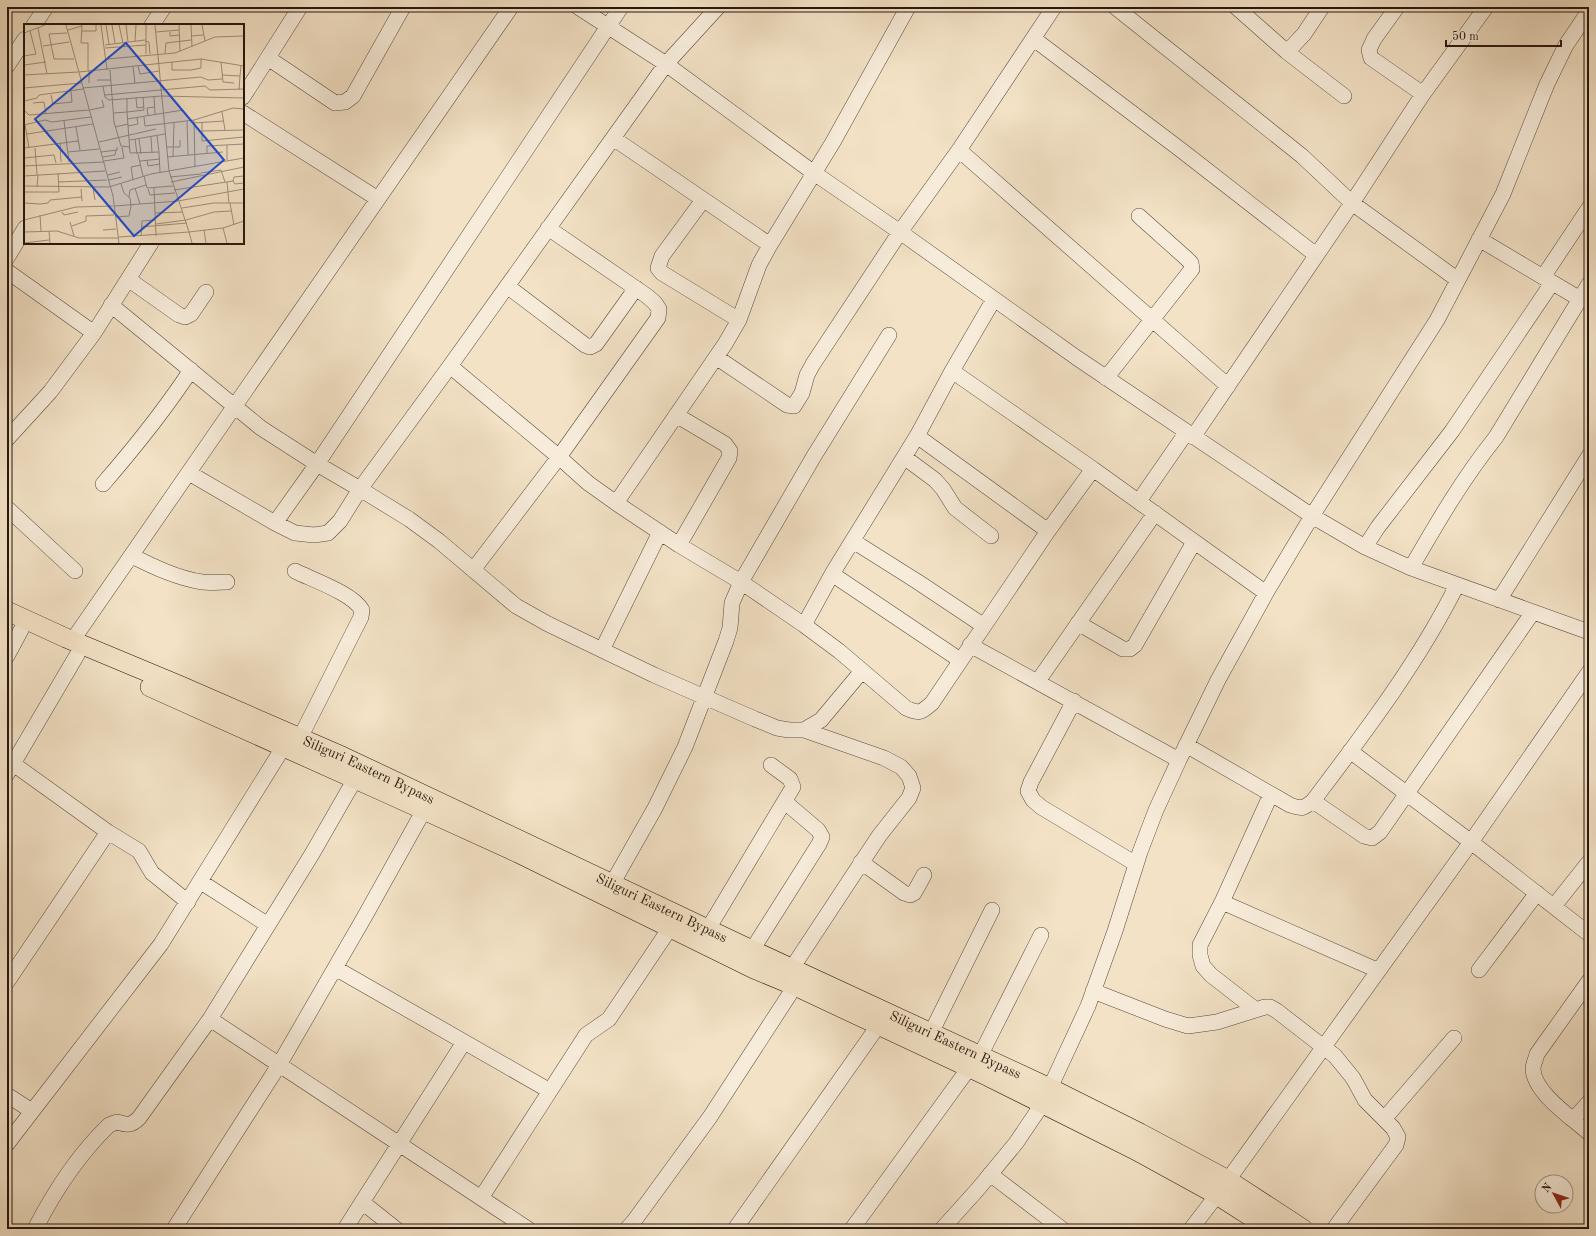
<svg xmlns="http://www.w3.org/2000/svg" width="1596" height="1236" viewBox="0 0 1596 1236" font-family="'Old Standard TT',serif">
  <style>
    .lines { fill: none; stroke-linecap: round; stroke-linejoin: round }
    .minor-casing { stroke: #59493c; stroke-width: 16 }
    .major-casing { stroke: #26160e; stroke-width: 20 }
    .minor { stroke: #f7ecda; stroke-width: 15 }
    .major { stroke: #f3e2c6; stroke-width: 19 }
    .labels { text-anchor: middle; stroke-width: 3.5; stroke-linejoin: round; paint-order: stroke }
    .street-label { font-size: 14px; fill: #26160e; stroke: #f7ecda }
    .inset-road { fill: none; stroke: #a1907c; stroke-width: 1 }
    .view { fill: #1d4ed8; fill-opacity: 0.15; stroke: #1d4ed8; stroke-width: 2 }
    .inset-edge { fill: none; stroke: #26160e; stroke-width: 2 }
  </style>
  <rect width="100%" height="100%" fill="#f3e2c6"/>
  <filter id="stains"><feTurbulence type="fractalNoise" baseFrequency=".005" numOctaves="4"/><feColorMatrix values="0 0 0 0 .2 0 0 0 0 .09 0 0 0 0 .02 0 0 0 .5 -.17"/></filter>
  <radialGradient id="worn" r=".72"><stop offset=".6" stop-color="#630" stop-opacity="0"/><stop offset="1" stop-color="#630" stop-opacity=".3"/></radialGradient>
  <g class="lines">
    <g class="minor-casing">
      <path id="minor" d="M 578,7 L 666,64 L 814,173 L 900,232 L 1077,358 L 1312,516 L 1365,547 L 1411,568 L 1589,632
        M 1115,7 L 1302,156 L 1352,203 L 1458,280
        M 1236,7 L 1287,52 L 1304,34 L 1322,7
        M 1397,7 L 1374,39 L 1369,50 L 1371,58 L 1423,94
        M 34,25 L 46,7
        M 152,25 L 164,7
        M 1034,39 L 1181,150 L 1316,255
        M 1287,52 L 1344,96
        M 268,58 L 335,103 L 345,102 L 353,96 L 403,7
        M 7,66 L 25,39
        M 243,97 L 300,7
        M 243,113 L 378,199
        M 613,138 L 770,245
        M 959,150 L 1228,386
        M 703,200 L 662,256 L 658,268 L 662,273 L 739,320
        M 548,228 L 647,296 L 655,303 L 659,309 L 658,318 L 559,457 L 588,483 L 616,503 L 679,545 L 741,582 L 804,625 L 839,651 L 906,708 C 919,714 921,713 932,703 L 1048,531 L 1093,469 L 1266,593
        M 1479,239 L 1580,299
        M 7,258 L 25,228
        M 7,271 L 94,333
        M 1543,277 L 1589,208
        M 128,279 L 179,315 L 185,317 L 191,314 L 206,292
        M 507,286 L 585,345 L 590,347 L 596,344 L 636,288
        M 111,305 L 261,428 L 317,464 L 360,489 L 409,519 L 439,541 L 516,606 L 548,624 L 654,675 L 755,719 L 777,728 L 789,730 L 804,730 L 821,720 L 862,671
        M 716,357 L 787,405 L 794,406 L 802,393 L 807,375 L 813,364 L 900,232 L 959,150 L 1054,7
        M 450,366 L 559,457 L 473,570
        M 952,371 L 1093,469
        M 1106,378 L 1192,269 L 1191,263 L 1186,258 L 1139,216
        M 676,415 L 725,444 L 730,451 L 729,458 L 679,545
        M 917,436 L 1048,531
        M 1193,437 L 1352,203 L 1423,94 L 1486,7
        M 7,439 L 50,392 L 94,333 L 151,243
        M 904,457 L 935,480 L 943,489 L 955,508 L 991,536
        M 189,473 L 275,523 L 295,533 L 314,535 L 328,533 L 340,521 L 360,489 L 450,366 L 666,64 L 718,7
        M 103,484 C 135,447 164,411 191,370
        M 1139,501 L 1186,433
        M 616,503 L 725,344 L 739,320 L 759,265 L 770,245 L 833,142 L 908,7
        M 7,508 L 75,571
        M 275,523 L 317,464 L 621,7
        M 853,541 L 918,582 L 984,626
        M 1365,547 L 1378,527 L 1452,431 L 1552,283
        M 132,556 C 154,567 177,578 202,582 C 210,583 219,582 227,582
        M 1411,568 C 1437,523 1463,478 1496,437 L 1589,284
        M 295,571 C 313,580 352,593 362,610 L 361,617 L 300,738
        M 832,574 L 960,660
        M 1499,600 L 1589,456
        M 1078,623 L 1123,649 L 1130,649 L 1135,645 L 1194,542
        M 804,625 L 832,574 L 917,436 L 952,371 L 994,299
        M 72,641 L 511,7
        M 970,645 L 1179,760
        M 602,650 L 660,532
        M 7,656 L 21,630
        M 1038,681 L 1155,513
        M 1074,701 L 1031,782 L 1028,791 L 1033,800 L 1041,807 L 1136,864
        M 1186,745 L 1290,805 C 1302,809 1303,809 1313,801 C 1365,732 1418,663 1457,585
        M 1350,751 L 1471,842 L 1589,934
        M 7,774 L 77,655
        M 1313,801 L 1364,836 L 1372,838 L 1380,832 L 1533,612
        M 108,832 L 139,851 L 152,873 L 188,902
        M 861,862 L 904,893 L 910,895 L 914,893 L 924,875
        M 201,882 L 268,925
        M 612,884 L 655,808 L 685,747 L 726,641 L 730,628 L 732,603 L 741,582 L 814,456 L 889,335
        M 1222,902 L 1377,970
        M 1554,906 L 1589,862
        M 708,929 L 793,787 L 790,779 L 771,765
        M 752,950 L 819,844 L 822,837 L 818,830 L 785,802
        M 335,968 L 550,1091
        M 792,968 L 879,836 L 909,798 L 913,788 L 909,776 L 901,767 L 884,758 L 804,730
        M 1479,970 L 1537,893
        M 1589,981 L 1537,1054 C 1536,1059 1533,1064 1533,1069 C 1534,1093 1572,1118 1589,1133
        M 7,982 L 108,832 L 12,763
        M 1093,991 L 1165,1019 L 1188,1026 L 1217,1022 L 1265,1007 L 1270,1007 L 1277,1011 L 1335,1056 L 1353,1078 L 1365,1100 L 1393,1128 L 1398,1137 L 1396,1145 L 1334,1229
        M 1256,1010 L 1211,975 L 1203,966 L 1200,955 L 1200,945 L 1222,902 L 1271,794
        M 210,1019 L 528,1229
        M 931,1033 L 992,910
        M 980,1056 L 1041,935
        M 7,1095 L 32,1111
        M 1384,1119 L 1454,1038
        M 1573,1120 L 1589,1102
        M 7,1144 L 161,944 L 284,746
        M 990,1174 L 1062,1229
        M 1228,1180 L 1471,842 L 1589,672
        M 481,1198 L 586,1035 L 609,1019 L 670,928
        M 362,1202 L 396,1229
        M 35,1229 C 55,1190 78,1155 109,1125 L 117,1122 C 127,1125 131,1126 139,1118 L 210,1019 L 312,854 L 355,779
        M 174,1229 L 279,1065 L 365,916 L 424,810
        M 345,1229 L 464,1042
        M 627,1229 L 634,1221 L 710,1117 L 795,986
        M 735,1229 L 878,1026
        M 852,1229 L 969,1068
        M 942,1229 L 978,1189 L 1016,1143 L 1043,1103 L 1088,1006 L 1115,931 L 1140,852 L 1156,810 L 1179,760 L 1218,680 L 1266,593 L 1312,516 L 1437,320 L 1503,194 L 1547,84 L 1566,45 L 1589,11
        M 1191,1229 L 1217,1195"/>
    </g>
    <g class="major-casing">
      <g id="major">
        <path id="s1" d="M 7,611 L 66,638 L 181,686 L 344,757 L 752,950 L 1050,1088 L 1140,1133 L 1228,1180 L 1303,1229"/>
        <path d="M 150,687 L 384,792 L 518,853 L 754,969 L 795,986 L 989,1077 L 1135,1150 L 1217,1195 L 1270,1229"/>
      </g>
    </g>
    <use href="#minor" class="minor"/>
    <use href="#major" class="major"/>
  </g>
  <g class="labels">
    <g class="street-label">
      <text dy="5" stroke="none"><textPath href="#s1" startOffset="395">Siliguri Eastern Bypass</textPath></text>
      <text dy="5" stroke="none"><textPath href="#s1" startOffset="719">Siliguri Eastern Bypass</textPath></text>
      <text dy="5" stroke="none"><textPath href="#s1" startOffset="1043">Siliguri Eastern Bypass</textPath></text>
    </g>
  </g>
  <g transform="translate(24 24)">
    <rect width="220" height="220" fill="#f3e2c6"/>
    <path class="inset-road" d="M 42,1 L 89,172 L 95,219M 58,1 L 57,19 L 64,19 L 64,46M 77,1 L 83,46M 82,1 L 85,20M 88,1 L 91,19M 95,1 L 99,19M 102,1 L 104,18M 131,1 L 145,147 L 165,208 L 199,204 L 220,197M 155,1 L 156,27M 167,1 L 168,23M 178,1 L 181,17M 14,4 L 23,50M 44,6 L 58,2M 58,7 L 72,7 L 72,1M 132,8 L 155,6M 146,8 L 146,12 L 155,11M 0,9 L 21,1M 43,9 L 25,10 L 30,35 L 50,35M 167,12 L 179,11M 111,17 L 112,1M 121,17 L 125,18 L 126,30M 81,21 L 121,16M 19,22 L 45,18M 81,24 L 122,21M 141,29 L 142,19 L 167,16M 122,30 L 122,1M 0,32 L 12,30 L 6,7M 83,35 L 151,29 L 191,13 L 220,12M 148,38 L 148,46 L 167,46 L 177,44 L 177,35M 197,38 L 199,58 L 210,59M 0,41 L 22,38M 114,42 L 116,50 L 135,47M 109,43 L 111,59M 86,46 L 90,98 L 97,122 L 106,123M 55,48 L 177,35 L 220,42M 0,51 L 54,48M 198,51 L 216,52 L 217,42M 73,56 L 87,56M 65,59 L 65,46M 79,62 L 81,73 L 85,76 L 138,72 L 220,74M 0,64 L 57,59M 59,64 L 177,53 L 184,56 L 198,55M 215,66 L 216,52M 27,71 L 29,80 L 48,78 L 47,67M 81,71 L 181,62 L 186,66 L 220,65M 130,72 L 131,90M 119,73 L 120,86 L 103,88 L 106,129 L 135,128 L 136,148M 112,74 L 113,84 L 120,83M 0,77 L 13,74 L 15,71 L 59,65M 9,79 L 20,78 L 22,90M 0,86 L 5,91 L 65,86M 66,86 L 80,83 L 78,76M 198,88 L 201,106M 90,89 L 103,88 L 103,74M 124,92 L 123,84 L 131,83M 120,93 L 121,102 L 170,96 L 171,143M 103,95 L 159,86M 170,96 L 209,84 L 220,85M 40,97 L 45,138M 163,97 L 164,131M 170,99 L 200,97M 178,99 L 178,117 L 220,113M 0,101 L 21,96 L 28,98 L 67,93M 1,101 L 5,124M 104,102 L 114,100 L 113,94M 52,103 L 56,126M 91,103 L 104,100M 178,107 L 220,106M 3,110 L 69,100M 133,112 L 135,128M 127,113 L 128,129M 111,115 L 113,130M 115,115 L 117,130M 106,116 L 141,110M 75,118 L 132,105M 36,119 L 37,138M 203,121 L 203,136M 142,123 L 156,123 L 156,116M 0,124 L 54,117M 11,124 L 13,151M 44,128 L 75,125M 77,128 L 93,126 L 93,123M 183,129 L 183,122 L 220,120M 114,130 L 119,152M 79,133 L 91,131 L 92,126M 143,133 L 199,128M 149,133 L 150,99M 0,134 L 30,131 L 32,139M 123,136 L 124,142 L 136,140M 80,137 L 100,134 L 98,123M 116,137 L 136,135M 0,142 L 79,138M 177,149 L 197,146 L 201,158M 84,151 L 96,148M 0,152 L 81,147M 120,152 L 123,164 L 149,162M 220,152 L 210,153 L 209,157 L 211,160 L 220,159M 146,153 L 177,150M 85,156 L 98,153M 109,156 L 107,143 L 117,141M 34,158 L 83,156M 147,158 L 220,143M 203,158 L 205,179M 0,162 L 85,163 L 127,150 L 220,134M 13,163 L 14,151M 69,164 L 71,176M 111,164 L 116,180M 130,164 L 132,212M 57,165 L 58,177M 124,165 L 126,171 L 151,169M 150,166 L 209,157M 0,168 L 35,168 L 34,149M 105,173 L 106,166 L 122,161M 0,179 L 16,180 L 24,179 L 26,176 L 58,173M 206,179 L 210,201M 91,182 L 154,177 L 220,165M 158,184 L 190,179 L 220,179M 38,188 L 40,191 L 54,188M 131,189 L 159,188M 16,191 L 17,207M 92,193 L 105,192 L 107,182 L 106,174 L 100,169 L 97,160M 0,196 L 52,183 L 89,182M 46,198 L 50,212M 132,200 L 162,196 L 190,188 L 207,187M 48,202 L 62,197 L 62,192 L 90,191M 117,203 L 163,199M 199,204 L 203,219M 79,206 L 92,205M 180,206 L 182,219M 25,207 L 26,219M 0,208 L 33,207 L 55,214 L 94,214M 117,212 L 118,197 L 131,196M 95,213 L 165,208 L 168,219M 0,219 L 25,216"/>
    <path class="view" d="M 102,19 L 200,136 L 110,212 L 11,95 Z"/>
    <rect width="220" height="220" class="inset-edge"/>
  </g>
  <rect width="1596" height="1236" fill="none" stroke="#f3e2c6" stroke-width="24"/>
  <rect x="8" y="8" width="1580" height="1220" fill="none" stroke="#26160e" stroke-width="2"/>
  <rect x="12" y="12" width="1572" height="1212" fill="none" stroke="#26160e"/>
  <g transform="translate(1554 1194) rotate(310)"><circle r="19" fill="#f7ecda" stroke="#a39688"/>
  <path d="M0-3L7 15L0 10L-7 15Z" fill="#8f2418"/>
  <text y="-6" font-size="11" font-weight="bold" text-anchor="middle" fill="#26160e">N</text>
  </g>
  <path d="M1446 40v6h115v-6" fill="none" stroke="#26160e" stroke-width="2"/>
  <text x="1452" y="40" font-size="12" fill="#26160e" stroke="#f7ecda" stroke-width="3" paint-order="stroke">50 m</text>
  <rect width="100%" height="100%" filter="url(#stains)"/>
  <rect width="100%" height="100%" fill="url(#worn)"/>
</svg>
